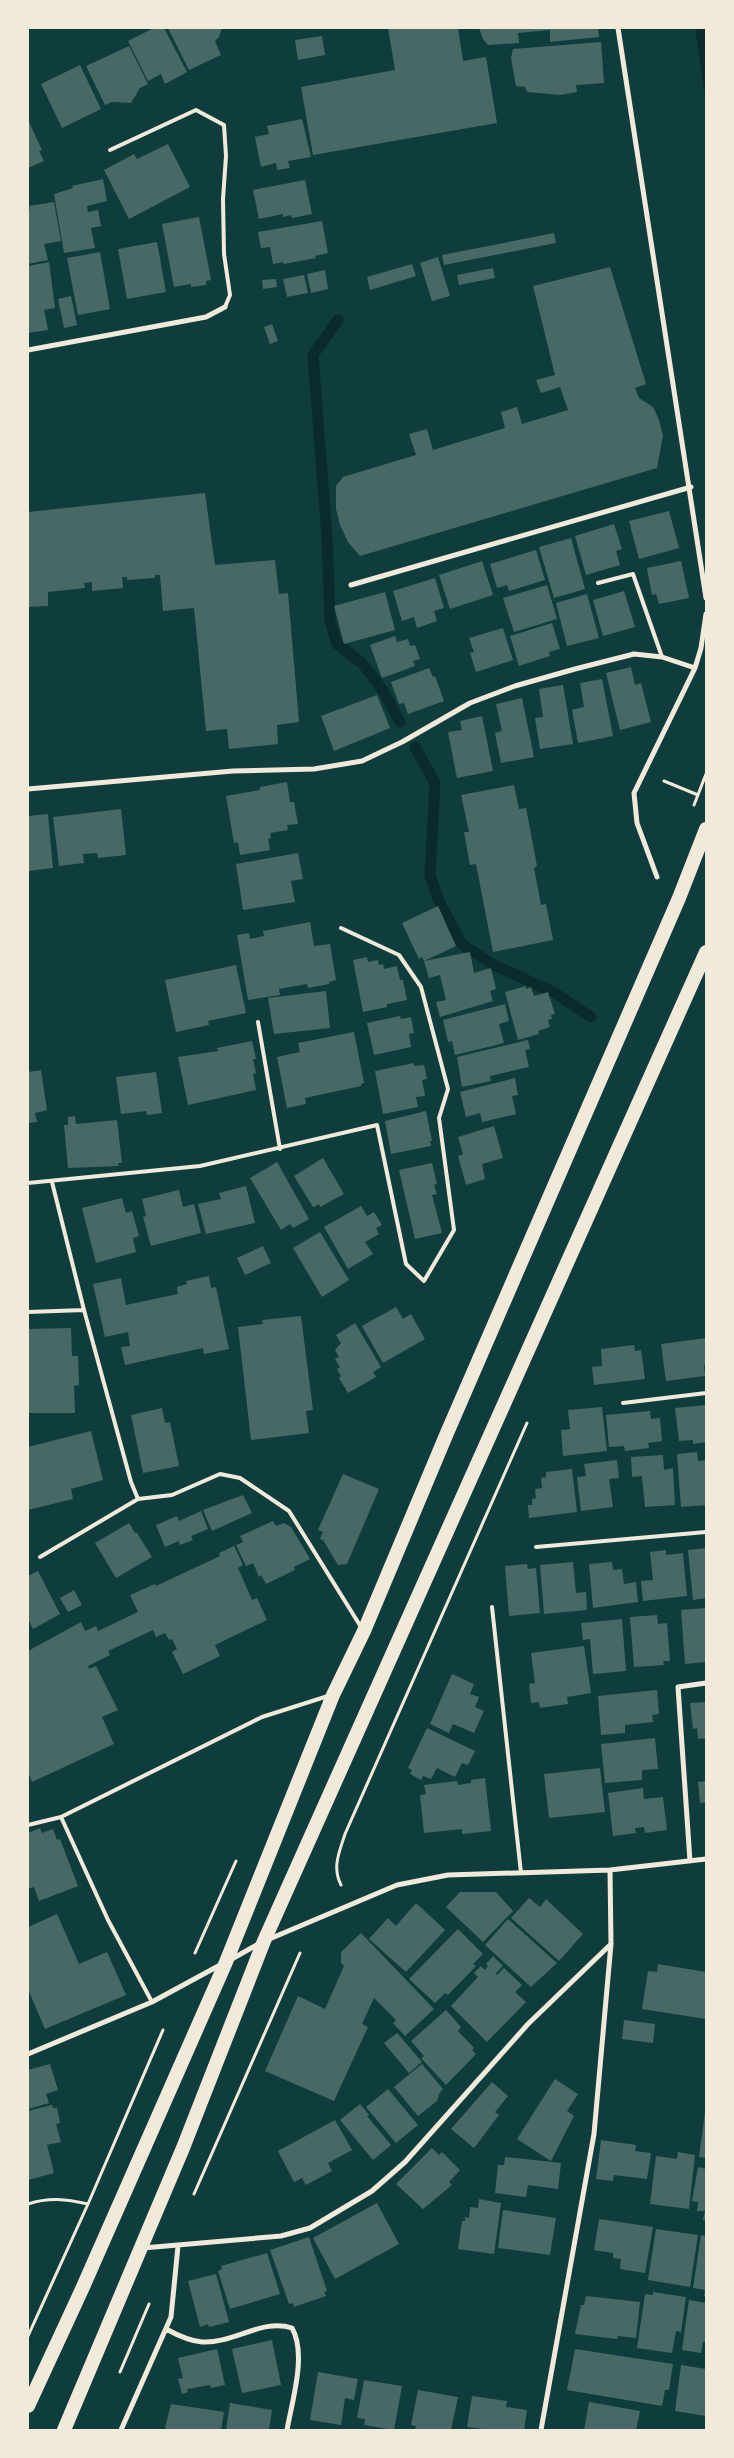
<svg xmlns="http://www.w3.org/2000/svg" width="734" height="2458" viewBox="0 0 734 2458" font-family="Commissioner,sans-serif">
  <style>
    .water { fill: #0a2a2b }
    .lines { fill: none; stroke-linecap: round; stroke-linejoin: round }
    .stream { stroke: #0a2a2b; stroke-width: 11 }
    .building { fill: #486865 }
    .path { stroke: #f1e9da; stroke-width: 3 }
    .service { stroke: #f1e9da; stroke-width: 4 }
    .minor { stroke: #f1e9da; stroke-width: 5 }
    .trunk { stroke: #f1e9da; stroke-width: 14 }
  </style>
  <rect width="100%" height="100%" fill="#0f3d3e"/>
  <path class="water" d="M 695,28 L 706,28 L 706,102 Z"/>
  <g class="lines">
    <path class="stream" d="M 338,320 L 313,355 L 327,538 L 330,621 L 337,644 L 362,663 L 382,689 L 400,722
      M 415,747 L 435,783 L 430,875 L 439,901 L 462,944 L 494,965 L 555,993 L 591,1017"/>
  </g>
  <path class="building" d="M 154,28 L 164,28 L 187,72 L 165,84 L 161,74 L 148,81 L 128,41 Z
    M 168,28 L 222,28 L 219,37 L 215,41 L 221,55 L 189,70 Z
    M 388,28 L 458,28 L 463,61 L 486,57 L 497,123 L 313,155 L 301,87 L 395,70 Z
    M 479,28 L 598,28 L 599,37 L 550,42 L 550,30 L 518,33 L 519,43 L 488,45 L 483,39 Z
    M 322,36 L 325,55 L 298,60 L 295,40 Z
    M 601,42 L 604,83 L 576,85 L 577,92 L 560,95 L 527,92 L 525,87 L 516,86 L 511,58 L 513,49 Z
    M 129,46 L 148,84 L 140,88 L 131,103 L 112,102 L 105,105 L 86,66 Z
    M 80,65 L 101,109 L 62,128 L 41,84 Z
    M 302,119 L 311,157 L 288,161 L 290,168 L 277,170 L 276,163 L 261,167 L 255,137 L 269,134 L 267,126 Z
    M 28,120 L 42,150 L 39,151 L 44,161 L 28,168 Z
    M 168,144 L 190,187 L 129,219 L 104,170 L 134,154 L 137,159 Z
    M 103,179 L 107,201 L 87,206 L 88,212 L 98,210 L 101,226 L 91,228 L 95,248 L 64,253 L 54,194 L 73,188 L 72,186 Z
    M 305,180 L 312,214 L 292,218 L 291,215 L 283,217 L 283,214 L 259,219 L 253,190 Z
    M 54,202 L 61,241 L 44,244 L 48,260 L 28,264 L 28,210 L 30,209 L 29,206 Z
    M 199,217 L 211,280 L 206,281 L 206,285 L 191,287 L 191,284 L 174,287 L 162,224 Z
    M 322,221 L 328,253 L 315,256 L 316,258 L 284,264 L 283,262 L 273,264 L 270,247 L 261,248 L 258,232 Z
    M 554,233 L 556,243 L 444,265 L 442,255 Z
    M 157,242 L 166,292 L 127,299 L 118,249 Z
    M 100,252 L 110,309 L 78,315 L 67,258 Z
    M 438,257 L 450,296 L 432,301 L 420,263 Z
    M 49,262 L 55,308 L 44,310 L 48,330 L 28,333 L 28,266 Z
    M 412,264 L 416,276 L 370,290 L 367,277 Z
    M 610,267 L 646,384 L 635,388 L 639,398 L 653,407 L 659,420 L 663,436 L 657,468 L 360,556 L 348,542 L 340,525 L 336,509 L 336,486 L 343,477 L 416,455 L 409,434 L 427,429 L 433,450 L 505,428 L 501,412 L 517,407 L 522,424 L 568,410 L 560,387 L 541,393 L 536,380 L 555,375 L 533,286 Z
    M 493,268 L 495,278 L 459,285 L 457,275 Z
    M 325,270 L 328,289 L 311,293 L 307,274 Z
    M 304,275 L 308,293 L 287,297 L 283,279 Z
    M 276,279 L 277,287 L 263,289 L 262,280 Z
    M 71,296 L 77,325 L 64,328 L 58,299 Z
    M 272,324 L 278,341 L 270,344 L 264,327 Z
    M 205,493 L 215,565 L 275,560 L 279,594 L 288,593 L 299,722 L 277,725 L 278,744 L 229,749 L 227,729 L 206,731 L 194,608 L 163,611 L 160,575 L 155,575 L 155,578 L 127,580 L 127,577 L 122,577 L 123,588 L 92,591 L 92,582 L 84,583 L 85,588 L 48,592 L 48,606 L 28,607 L 28,512 Z
    M 669,511 L 679,548 L 639,559 L 629,521 Z
    M 614,524 L 622,549 L 616,551 L 620,565 L 586,575 L 575,536 Z
    M 571,538 L 585,589 L 554,598 L 539,547 Z
    M 536,550 L 545,580 L 509,591 L 507,585 L 497,588 L 490,564 Z
    M 482,561 L 493,595 L 450,609 L 439,575 Z
    M 681,561 L 689,598 L 659,604 L 656,594 L 652,595 L 647,568 Z
    M 435,578 L 444,608 L 434,611 L 437,621 L 417,628 L 414,617 L 402,621 L 393,591 Z
    M 547,585 L 557,619 L 514,632 L 503,598 Z
    M 624,591 L 635,627 L 603,636 L 593,600 Z
    M 385,592 L 395,630 L 344,644 L 334,606 Z
    M 587,594 L 599,638 L 567,646 L 556,603 Z
    M 552,623 L 560,649 L 549,652 L 550,656 L 519,666 L 510,636 Z
    M 503,628 L 513,660 L 476,672 L 470,653 L 474,652 L 469,638 Z
    M 395,636 L 397,642 L 408,639 L 410,646 L 415,645 L 420,659 L 413,661 L 415,666 L 382,678 L 370,645 Z
    M 631,667 L 635,685 L 641,683 L 651,722 L 620,730 L 606,673 Z
    M 429,668 L 433,677 L 435,676 L 444,701 L 408,714 L 404,703 L 399,704 L 391,682 Z
    M 602,679 L 613,736 L 578,743 L 572,710 L 584,707 L 580,683 Z
    M 563,685 L 573,744 L 540,749 L 535,718 L 543,717 L 539,689 Z
    M 377,695 L 390,728 L 334,751 L 321,716 Z
    M 522,698 L 534,757 L 501,763 L 495,733 L 502,731 L 496,704 Z
    M 482,716 L 493,771 L 457,778 L 448,732 L 462,730 L 460,721 Z
    M 287,782 L 290,802 L 294,802 L 298,824 L 287,825 L 288,830 L 270,833 L 271,838 L 268,839 L 270,850 L 240,855 L 238,842 L 234,843 L 226,796 L 260,790 L 260,787 Z
    M 514,785 L 519,809 L 526,808 L 537,866 L 534,868 L 541,905 L 546,904 L 553,940 L 493,952 L 476,864 L 470,865 L 464,832 L 469,832 L 461,795 Z
    M 121,809 L 126,855 L 98,858 L 97,853 L 83,854 L 84,863 L 59,866 L 53,817 Z
    M 48,814 L 53,868 L 28,871 L 28,816 Z
    M 298,853 L 303,879 L 291,881 L 295,902 L 243,910 L 236,864 Z
    M 438,906 L 456,946 L 424,961 L 422,957 L 419,959 L 402,923 Z
    M 310,922 L 314,946 L 330,944 L 336,980 L 329,982 L 329,984 L 308,988 L 307,984 L 279,989 L 280,995 L 248,1000 L 237,935 L 249,933 L 250,939 L 264,936 L 263,931 Z
    M 470,952 L 474,973 L 491,968 L 496,989 L 490,991 L 493,1001 L 440,1017 L 436,1002 L 446,1000 L 440,975 L 429,978 L 424,961 Z
    M 367,957 L 368,962 L 378,960 L 379,965 L 383,964 L 384,969 L 397,966 L 400,980 L 403,980 L 407,1000 L 387,1004 L 387,1007 L 363,1012 L 353,960 Z
    M 236,965 L 246,1013 L 208,1021 L 209,1025 L 176,1032 L 165,980 Z
    M 526,986 L 526,989 L 531,987 L 534,996 L 548,992 L 555,1014 L 551,1015 L 552,1019 L 548,1020 L 550,1027 L 538,1031 L 539,1034 L 518,1040 L 505,992 Z
    M 326,991 L 330,1028 L 274,1034 L 268,998 Z
    M 505,1004 L 509,1021 L 499,1024 L 504,1043 L 455,1055 L 452,1041 L 448,1042 L 443,1020 Z
    M 400,1016 L 401,1019 L 411,1017 L 414,1033 L 409,1034 L 411,1047 L 374,1055 L 367,1023 Z
    M 354,1032 L 364,1083 L 361,1084 L 361,1086 L 305,1098 L 306,1104 L 287,1108 L 277,1057 L 300,1052 L 298,1043 Z
    M 528,1040 L 530,1049 L 525,1050 L 529,1067 L 490,1076 L 491,1081 L 462,1087 L 457,1057 Z
    M 252,1041 L 256,1059 L 253,1059 L 256,1073 L 253,1074 L 256,1090 L 188,1105 L 178,1057 L 218,1051 L 217,1048 Z
    M 414,1063 L 414,1066 L 424,1065 L 427,1079 L 422,1080 L 425,1096 L 416,1097 L 418,1107 L 383,1114 L 375,1071 Z
    M 41,1070 L 47,1110 L 35,1113 L 37,1122 L 28,1123 L 28,1072 Z
    M 156,1072 L 162,1113 L 147,1115 L 146,1111 L 121,1114 L 116,1077 Z
    M 515,1078 L 518,1095 L 512,1096 L 516,1114 L 482,1122 L 480,1113 L 466,1117 L 460,1092 Z
    M 426,1111 L 432,1141 L 430,1141 L 431,1146 L 391,1154 L 385,1121 Z
    M 75,1116 L 76,1124 L 117,1120 L 122,1163 L 118,1163 L 119,1166 L 68,1168 L 64,1125 L 68,1125 L 68,1117 Z
    M 494,1126 L 503,1158 L 482,1164 L 485,1179 L 466,1185 L 458,1156 L 463,1154 L 458,1137 Z
    M 323,1158 L 344,1194 L 320,1207 L 319,1204 L 313,1207 L 294,1176 Z
    M 277,1162 L 309,1219 L 293,1228 L 290,1224 L 281,1230 L 250,1178 Z
    M 432,1163 L 437,1184 L 434,1185 L 437,1194 L 432,1195 L 442,1233 L 415,1239 L 399,1170 Z
    M 246,1186 L 255,1223 L 206,1234 L 198,1204 L 221,1199 L 219,1193 Z
    M 179,1190 L 183,1207 L 194,1204 L 201,1233 L 151,1246 L 143,1217 L 146,1216 L 142,1199 Z
    M 122,1198 L 126,1213 L 132,1211 L 139,1236 L 133,1238 L 136,1252 L 96,1263 L 82,1208 Z
    M 361,1206 L 367,1216 L 374,1212 L 382,1225 L 376,1228 L 379,1234 L 365,1242 L 373,1254 L 348,1269 L 324,1227 Z
    M 320,1232 L 349,1280 L 322,1297 L 293,1248 Z
    M 263,1246 L 271,1263 L 245,1275 L 237,1258 Z
    M 209,1276 L 211,1288 L 216,1287 L 229,1349 L 204,1354 L 203,1348 L 125,1365 L 121,1347 L 130,1346 L 128,1332 L 105,1337 L 93,1284 L 121,1278 L 126,1305 L 178,1294 L 177,1287 L 187,1284 L 186,1281 Z
    M 396,1307 L 403,1319 L 411,1314 L 425,1339 L 383,1363 L 362,1326 Z
    M 301,1316 L 313,1410 L 306,1411 L 309,1433 L 251,1440 L 238,1327 L 263,1324 L 262,1320 Z
    M 355,1323 L 381,1367 L 373,1372 L 376,1377 L 348,1393 L 339,1378 L 341,1376 L 337,1369 L 340,1367 L 335,1359 L 339,1357 L 335,1350 L 341,1343 L 336,1335 Z
    M 71,1328 L 72,1356 L 78,1356 L 79,1385 L 74,1386 L 75,1413 L 28,1413 L 28,1329 Z
    M 706,1338 L 706,1365 L 704,1365 L 705,1376 L 666,1381 L 661,1344 Z
    M 634,1345 L 635,1351 L 641,1350 L 645,1379 L 594,1385 L 592,1367 L 602,1366 L 601,1349 Z
    M 706,1405 L 706,1442 L 693,1444 L 693,1440 L 679,1441 L 675,1408 Z
    M 602,1407 L 607,1451 L 563,1456 L 561,1430 L 570,1429 L 568,1410 Z
    M 162,1408 L 165,1423 L 170,1422 L 179,1466 L 143,1473 L 131,1415 Z
    M 650,1411 L 651,1419 L 660,1418 L 662,1441 L 648,1443 L 649,1448 L 625,1451 L 624,1446 L 609,1447 L 606,1415 Z
    M 91,1431 L 103,1480 L 71,1489 L 73,1499 L 28,1510 L 28,1447 Z
    M 697,1452 L 698,1461 L 706,1460 L 706,1505 L 681,1507 L 677,1454 Z
    M 663,1455 L 664,1470 L 673,1468 L 675,1505 L 645,1507 L 642,1476 L 632,1477 L 631,1457 Z
    M 617,1460 L 619,1478 L 609,1479 L 613,1507 L 581,1511 L 577,1477 L 586,1476 L 584,1464 Z
    M 572,1469 L 577,1512 L 529,1518 L 528,1505 L 532,1505 L 532,1499 L 536,1498 L 535,1489 L 542,1488 L 541,1478 L 546,1477 L 546,1472 Z
    M 343,1474 L 379,1489 L 347,1564 L 338,1565 L 323,1540 L 320,1539 L 323,1532 L 318,1530 Z
    M 243,1495 L 252,1513 L 212,1531 L 203,1510 Z
    M 201,1511 L 208,1529 L 191,1536 L 193,1540 L 180,1545 L 179,1541 L 165,1547 L 156,1525 L 177,1516 L 179,1521 Z
    M 273,1521 L 276,1526 L 284,1523 L 291,1527 L 310,1559 L 294,1567 L 295,1570 L 266,1584 L 261,1575 L 259,1577 L 253,1563 L 246,1566 L 236,1545 L 243,1542 L 240,1536 Z
    M 129,1523 L 135,1533 L 137,1533 L 152,1557 L 116,1578 L 95,1543 Z
    M 234,1546 L 243,1565 L 238,1568 L 252,1600 L 257,1598 L 267,1620 L 215,1645 L 220,1656 L 183,1674 L 172,1652 L 177,1649 L 172,1639 L 169,1640 L 165,1633 L 156,1637 L 153,1630 L 108,1651 L 110,1655 L 88,1666 L 89,1669 L 96,1666 L 118,1710 L 102,1717 L 114,1744 L 32,1782 L 28,1772 L 28,1651 L 81,1622 L 85,1631 L 96,1626 L 98,1631 L 138,1612 L 130,1595 L 155,1584 L 156,1586 L 220,1556 L 219,1553 Z
    M 706,1548 L 706,1598 L 693,1600 L 688,1550 Z
    M 666,1550 L 666,1555 L 683,1553 L 687,1596 L 643,1601 L 641,1581 L 653,1580 L 650,1552 Z
    M 573,1562 L 576,1593 L 586,1592 L 587,1610 L 544,1614 L 540,1565 Z
    M 612,1562 L 613,1570 L 622,1569 L 624,1584 L 636,1582 L 638,1602 L 593,1608 L 589,1564 Z
    M 527,1564 L 528,1569 L 536,1568 L 540,1613 L 509,1616 L 505,1566 Z
    M 38,1571 L 60,1614 L 33,1629 L 28,1619 L 28,1576 Z
    M 74,1590 L 82,1605 L 68,1612 L 60,1598 Z
    M 706,1608 L 706,1662 L 685,1664 L 681,1610 Z
    M 657,1615 L 658,1624 L 667,1623 L 670,1661 L 663,1661 L 664,1665 L 634,1667 L 630,1617 Z
    M 622,1619 L 626,1671 L 593,1674 L 590,1639 L 583,1640 L 581,1623 Z
    M 584,1646 L 591,1693 L 567,1697 L 568,1704 L 540,1708 L 539,1702 L 531,1703 L 529,1684 L 535,1683 L 531,1653 Z
    M 452,1674 L 474,1684 L 470,1694 L 479,1697 L 475,1707 L 484,1711 L 474,1733 L 453,1724 L 449,1733 L 430,1724 Z
    M 657,1690 L 659,1714 L 652,1715 L 653,1722 L 625,1725 L 625,1733 L 601,1735 L 598,1696 Z
    M 706,1702 L 706,1738 L 698,1739 L 697,1728 L 693,1729 L 690,1703 Z
    M 427,1728 L 475,1751 L 468,1765 L 462,1763 L 455,1777 L 437,1768 L 431,1779 L 423,1776 L 421,1780 L 410,1774 L 412,1770 L 408,1768 Z
    M 655,1738 L 658,1769 L 642,1770 L 642,1780 L 605,1783 L 601,1744 Z
    M 600,1768 L 605,1812 L 549,1818 L 544,1774 Z
    M 485,1778 L 491,1831 L 462,1834 L 462,1829 L 424,1833 L 420,1795 L 426,1794 L 424,1785 L 457,1781 L 458,1785 L 471,1783 L 471,1780 Z
    M 706,1781 L 706,1802 L 700,1803 L 698,1782 Z
    M 643,1788 L 644,1799 L 663,1797 L 667,1830 L 645,1833 L 644,1827 L 635,1828 L 636,1833 L 613,1836 L 608,1793 Z
    M 40,1828 L 42,1833 L 53,1829 L 57,1840 L 60,1839 L 78,1886 L 39,1901 L 34,1887 L 28,1889 L 28,1833 Z
    M 460,1892 L 496,1892 L 513,1911 L 483,1942 L 446,1907 Z
    M 529,1898 L 540,1907 L 546,1899 L 583,1934 L 559,1961 L 511,1918 Z
    M 416,1903 L 445,1930 L 406,1972 L 369,1939 L 388,1918 L 396,1926 Z
    M 57,1914 L 79,1964 L 107,1952 L 126,1995 L 45,2029 L 28,1989 L 28,1927 Z
    M 508,1919 L 557,1963 L 531,1987 L 485,1945 Z
    M 458,1929 L 483,1954 L 473,1964 L 476,1966 L 448,1995 L 445,1993 L 435,2003 L 409,1979 Z
    M 361,1933 L 434,2009 L 405,2036 L 393,2023 L 396,2020 L 374,1998 L 362,2024 L 368,2027 L 334,2101 L 265,2071 L 298,1996 L 325,2009 L 344,1966 L 341,1963 L 341,1952 Z
    M 493,1956 L 503,1966 L 496,1973 L 497,1975 L 504,1968 L 522,1985 L 515,1992 L 526,2002 L 487,2042 L 451,2006 L 478,1977 L 474,1973 L 481,1966 L 485,1970 L 488,1966 L 486,1964 Z
    M 658,1964 L 706,1972 L 706,2019 L 642,2009 L 648,1971 L 657,1972 Z
    M 446,2010 L 461,2027 L 458,2031 L 474,2048 L 472,2050 L 476,2054 L 446,2085 L 421,2058 L 424,2056 L 411,2041 Z
    M 624,2020 L 655,2024 L 653,2043 L 622,2039 Z
    M 397,2033 L 422,2062 L 409,2073 L 384,2043 Z
    M 50,2064 L 58,2090 L 46,2094 L 49,2103 L 28,2109 L 28,2070 Z
    M 422,2064 L 443,2089 L 439,2094 L 437,2101 L 418,2116 L 394,2087 Z
    M 555,2079 L 578,2094 L 567,2111 L 574,2116 L 551,2161 L 517,2139 Z
    M 492,2082 L 508,2096 L 495,2112 L 499,2115 L 474,2148 L 451,2129 Z
    M 388,2089 L 418,2125 L 396,2143 L 366,2107 Z
    M 360,2104 L 369,2115 L 367,2116 L 391,2145 L 373,2160 L 340,2120 Z
    M 52,2105 L 53,2108 L 57,2108 L 60,2123 L 56,2124 L 61,2142 L 47,2145 L 54,2173 L 28,2180 L 28,2111 Z
    M 705,2112 L 706,2112 L 706,2158 L 699,2157 Z
    M 335,2120 L 352,2150 L 328,2163 L 332,2171 L 306,2185 L 302,2178 L 294,2182 L 278,2151 Z
    M 601,2140 L 636,2145 L 635,2151 L 651,2153 L 647,2179 L 614,2175 L 613,2181 L 596,2179 Z
    M 432,2148 L 439,2155 L 442,2152 L 460,2170 L 449,2182 L 452,2185 L 423,2209 L 396,2184 Z
    M 678,2152 L 695,2155 L 689,2209 L 650,2204 L 656,2156 L 677,2159 Z
    M 505,2157 L 561,2163 L 558,2189 L 528,2185 L 526,2197 L 495,2193 L 498,2165 L 504,2165 Z
    M 698,2167 L 706,2169 L 706,2221 L 703,2220 L 705,2211 L 697,2211 L 698,2202 L 692,2201 Z
    M 479,2199 L 501,2203 L 494,2254 L 458,2249 L 462,2221 L 465,2221 L 465,2217 L 469,2218 L 470,2207 L 478,2208 Z
    M 377,2203 L 399,2244 L 335,2279 L 313,2238 Z
    M 503,2210 L 556,2218 L 550,2255 L 498,2248 Z
    M 599,2219 L 653,2227 L 645,2273 L 620,2269 L 621,2259 L 613,2258 L 613,2253 L 594,2250 Z
    M 656,2229 L 698,2235 L 690,2287 L 648,2280 Z
    M 701,2235 L 706,2236 L 706,2296 L 704,2296 L 705,2290 L 693,2288 Z
    M 309,2237 L 327,2291 L 324,2292 L 326,2296 L 294,2307 L 293,2303 L 289,2304 L 270,2250 Z
    M 267,2253 L 280,2294 L 230,2309 L 218,2271 L 222,2269 L 221,2266 Z
    M 216,2274 L 229,2322 L 209,2327 L 208,2324 L 200,2327 L 188,2281 Z
    M 653,2292 L 686,2297 L 681,2332 L 676,2331 L 672,2353 L 637,2348 L 645,2294 L 653,2295 Z
    M 586,2296 L 640,2302 L 636,2338 L 618,2336 L 617,2339 L 575,2334 L 581,2305 L 584,2305 Z
    M 689,2300 L 706,2303 L 706,2342 L 703,2342 L 701,2353 L 682,2350 Z
    M 272,2340 L 281,2385 L 242,2393 L 232,2349 Z
    M 217,2349 L 225,2385 L 211,2388 L 210,2385 L 187,2389 L 188,2392 L 182,2394 L 178,2379 L 183,2378 L 178,2358 Z
    M 575,2349 L 673,2364 L 669,2390 L 665,2390 L 662,2406 L 567,2390 Z
    M 681,2365 L 706,2369 L 706,2416 L 675,2411 Z
    M 318,2372 L 358,2379 L 354,2400 L 345,2398 L 341,2425 L 310,2420 Z
    M 364,2380 L 402,2386 L 394,2430 L 364,2425 L 365,2419 L 357,2418 Z
    M 418,2390 L 458,2397 L 451,2430 L 432,2429 L 432,2430 L 415,2430 L 416,2426 L 411,2425 Z
    M 472,2396 L 507,2401 L 506,2407 L 527,2410 L 524,2430 L 490,2430 L 467,2427 Z
    M 589,2402 L 640,2411 L 636,2430 L 584,2430 Z
    M 230,2403 L 272,2410 L 269,2430 L 226,2430 Z
    M 171,2404 L 224,2412 L 221,2430 L 168,2430 L 165,2428 Z"/>
  <g class="lines">
    <path class="path" d="M 664,781 L 698,795
      M 694,805 L 706,774
      M 341,1885 C 332,1867 339,1853 345,1834 L 527,1423
      M 195,1953 L 236,1861
      M 194,2194 L 300,1953
      M 28,2204 C 49,2197 66,2199 88,2204
      M 28,2336 L 88,2204 L 163,2030
      M 120,2372 L 149,2304"/>
    <path class="service" d="M 110,150 L 196,110 L 224,125 L 226,156 L 223,199 L 224,254 L 230,295 L 225,307
      M 598,583 L 633,574 L 662,657
      M 258,1022 L 280,1149
      M 52,1182 L 84,1310 L 131,1482 L 138,1499
      M 28,1183 L 200,1166 L 377,1125 L 406,1264 L 424,1281 L 454,1230 L 439,1118 L 448,1089 L 421,987 L 399,955 L 341,928
      M 28,1312 L 84,1310
      M 623,1403 L 706,1393
      M 536,1547 L 706,1532
      M 40,1557 L 138,1499 L 172,1495 L 220,1474 L 240,1478 L 289,1511 L 361,1627
      M 492,1607 L 521,1873
      M 61,1817 L 108,1920 L 152,2002
      M 28,1825 L 61,1817 L 262,1717 L 328,1696"/>
    <path class="minor" d="M 618,28 L 706,598
      M 28,350 L 206,317 L 225,307
      M 351,585 L 691,487
      M 28,789 L 233,771 L 314,769 L 362,761 L 402,742 L 470,703 L 515,686 L 575,669 L 634,654 L 662,657 L 695,668
      M 657,877 L 637,823 L 634,793 L 695,668 L 701,648 L 706,614
      M 690,1861 L 678,1687 L 706,1683
      M 267,1940 L 397,1885 L 448,1875 L 610,1870 L 706,1859
      M 230,1960 L 260,1943
      M 28,2054 L 152,2002 L 222,1964
      M 143,2248 L 281,2236 L 310,2228 L 372,2191 L 405,2162 L 528,2024 L 611,1944
      M 166,2329 C 177,2335 189,2341 202,2342 C 233,2344 262,2318 292,2328 C 307,2354 292,2401 287,2430
      M 121,2430 L 171,2317 L 178,2246
      M 541,2430 L 594,2134 L 611,1944 L 610,1870"/>
    <path class="trunk" d="M 28,2406 L 83,2287 L 226,1962 L 333,1695 L 364,1631 L 447,1433 L 679,898 L 706,829
      M 64,2430 L 183,2148 L 264,1941 L 706,952"/>
  </g>
  <rect width="734" height="2458" fill="none" stroke="#f1e9da" stroke-width="58"/>
</svg>
